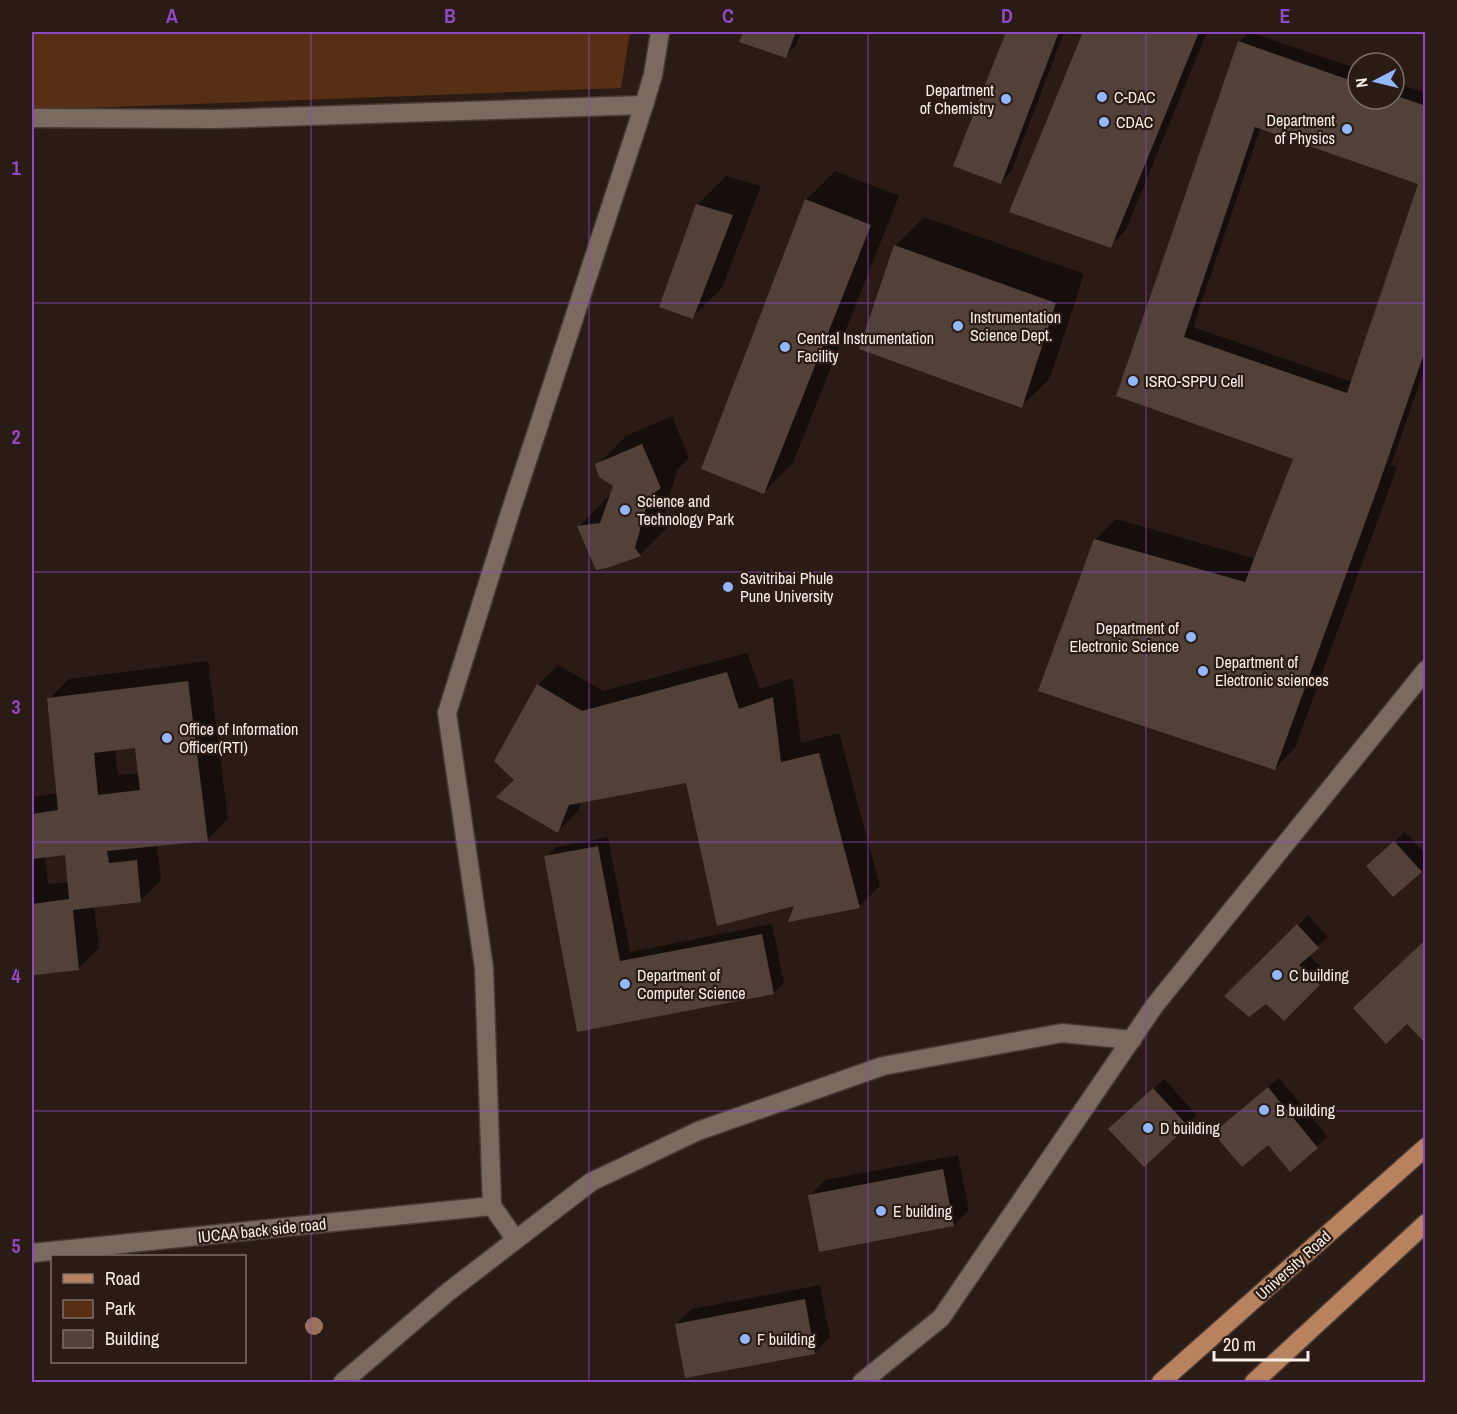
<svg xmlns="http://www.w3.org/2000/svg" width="1457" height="1414" viewBox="0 0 1457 1414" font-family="'Archivo Narrow',sans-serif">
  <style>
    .green { fill: #562f15 }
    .shadow { fill: #0007; fill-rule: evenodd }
    .building { fill: #514138; fill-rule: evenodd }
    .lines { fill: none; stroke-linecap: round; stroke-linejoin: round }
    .minor-casing { stroke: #453a35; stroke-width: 21 }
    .major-casing { stroke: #453a35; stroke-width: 21 }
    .minor { stroke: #7b6a60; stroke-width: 18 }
    .major { stroke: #b9825f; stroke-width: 18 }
    .tree { fill: #9a7159 }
    .grid { fill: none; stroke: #8e49c5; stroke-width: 1.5; stroke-opacity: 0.55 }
    .poi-dot { fill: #92b7fd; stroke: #2a1c14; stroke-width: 2 }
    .labels { text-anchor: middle; stroke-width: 4.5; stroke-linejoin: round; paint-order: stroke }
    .poi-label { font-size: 16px; fill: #f9efe9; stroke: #2a1c14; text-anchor: start }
    .street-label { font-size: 16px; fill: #f9efe9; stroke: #2a1c14 }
    .neatline { fill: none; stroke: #8e49c5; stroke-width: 2 }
    .grid-label { font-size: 20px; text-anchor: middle; font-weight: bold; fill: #8e49c5 }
  </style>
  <rect width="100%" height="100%" fill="#2a1c14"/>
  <path class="green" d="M 32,32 L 630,32 L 621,88 L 32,110 Z"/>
  <path class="shadow" d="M 744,32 L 801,32 L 796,46 L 786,56 L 740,41 Z
    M 1007,32 L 1064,32 L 1011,172 L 1000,183 L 955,165 Z
    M 1085,32 L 1207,32 L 1126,230 L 1110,246 L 1011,211 Z
    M 1249,32 L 1358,69 L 1358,99 L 1394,99 L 1394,82 L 1426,93 L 1426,365 L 1391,465 L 1397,467 L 1295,748 L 1275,769 L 1095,540 L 1116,519 L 1256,559 L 1297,457 L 1118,395 L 1239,42 ZM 1261,127 L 1420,183 L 1352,382 L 1193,327 Z
    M 835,171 L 899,196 L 793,463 L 764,492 L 806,200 Z
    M 726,176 L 761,186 L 722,288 L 693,317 L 697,205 Z
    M 924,217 L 1084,274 L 1050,378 L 1022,406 L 895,246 Z
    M 672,416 L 689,458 L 677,470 L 663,519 L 669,526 L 640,555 L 610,566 L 579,526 L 608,497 L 610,497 L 614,485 L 597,465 L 626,436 Z
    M 747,653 L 760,689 L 793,678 L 801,743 L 839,733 L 880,886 L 859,906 L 796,904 L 687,782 L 582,801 L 578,811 L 558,831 L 515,780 L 538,685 L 558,665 L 603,691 Z
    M 208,661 L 228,819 L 207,840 L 157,845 L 161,880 L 141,900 L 94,906 L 99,948 L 79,968 L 35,973 L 32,941 L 32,797 L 58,793 L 49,699 L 69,679 ZM 136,746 L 140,773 L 118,775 L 115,749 ZM 66,853 L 69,882 L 48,884 L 45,856 Z
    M 1405,832 L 1426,855 L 1426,866 L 1420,871 L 1378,856 Z
    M 608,837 L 630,952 L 772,924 L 784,983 L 773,993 L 578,1030 L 546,857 L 556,847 Z
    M 1308,915 L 1328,937 L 1308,955 L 1329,974 L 1284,1018 L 1266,1002 L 1226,996 Z
    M 1426,941 L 1426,1042 L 1407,1021 L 1365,998 Z
    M 1279,1078 L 1328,1137 L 1290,1170 L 1268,1143 L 1225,1123 Z
    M 1164,1079 L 1197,1115 L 1144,1165 L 1121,1119 Z
    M 958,1155 L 969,1210 L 954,1225 L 809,1196 L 825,1180 Z
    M 820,1285 L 830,1337 L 814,1353 L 676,1324 L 692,1309 Z"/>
  <path class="building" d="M 743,32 L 796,32 L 786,58 L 739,42 Z
    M 1006,32 L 1059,32 L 1001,184 L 953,166 Z
    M 1083,32 L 1199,32 L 1111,248 L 1009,212 Z
    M 1238,41 L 1358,83 L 1358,99 L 1394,99 L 1394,95 L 1426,106 L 1426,348 L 1378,487 L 1275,770 L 1038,691 L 1094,539 L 1245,582 L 1293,459 L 1116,396 ZM 1255,127 L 1418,184 L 1347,393 L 1184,337 Z
    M 805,199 L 871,225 L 764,494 L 701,469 Z
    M 696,204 L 733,215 L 693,319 L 659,307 Z
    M 894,245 L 1056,303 L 1022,408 L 859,349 Z
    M 642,444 L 661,488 L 649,497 L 635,548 L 641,556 L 610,567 L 596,570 L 577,526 L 600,523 L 613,486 L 599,477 L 595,464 Z
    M 727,672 L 739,709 L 773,697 L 781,762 L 819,753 L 860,908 L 788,922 L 794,906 L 717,926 L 686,783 L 569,805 L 558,833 L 496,797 L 514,780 L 494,761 L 537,684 L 582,711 Z
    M 188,681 L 208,841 L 107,851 L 109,863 L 137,860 L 141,902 L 73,910 L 79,970 L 34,975 L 32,951 L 32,904 L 69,899 L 65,855 L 32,859 L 32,814 L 58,810 L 47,698 ZM 135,748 L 140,790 L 98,795 L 94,753 Z
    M 1394,841 L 1422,872 L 1393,897 L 1366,866 Z
    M 598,846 L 620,961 L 762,934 L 774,994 L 577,1032 L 544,856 Z
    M 1297,924 L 1319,948 L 1299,965 L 1320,985 L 1284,1021 L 1266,1004 L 1249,1017 L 1224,996 Z
    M 1424,941 L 1426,1044 L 1407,1024 L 1386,1044 L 1353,1008 Z
    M 1268,1087 L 1318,1148 L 1290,1172 L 1268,1145 L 1242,1167 L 1213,1133 Z
    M 1153,1088 L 1188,1126 L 1144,1167 L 1108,1129 Z
    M 943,1169 L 954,1226 L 819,1252 L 808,1195 Z
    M 805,1299 L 815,1354 L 685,1378 L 675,1324 Z"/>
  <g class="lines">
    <g class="minor-casing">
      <path id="minor" d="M 32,118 L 216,119 L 644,105
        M 516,1240 L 492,1206 L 484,968 L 447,713 L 509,516 L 644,105 L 653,75 L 660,32
        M 32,1253 L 492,1206
        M 343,1382 L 448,1292 L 591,1182 L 698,1131 L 883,1066 L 1062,1033 L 1132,1040
        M 862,1382 L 941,1318 L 1155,1005 L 1426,670"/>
    </g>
    <g class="major-casing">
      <path id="major" d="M 1161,1382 L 1426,1147
        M 1254,1382 L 1426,1223"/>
    </g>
    <use href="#minor" class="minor"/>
    <use href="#major" class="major"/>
  </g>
  <circle class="tree" cx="314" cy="1326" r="9"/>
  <path class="grid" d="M 311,32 L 311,1382M 589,32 L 589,1382M 868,32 L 868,1382M 1146,32 L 1146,1382M 32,303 L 1426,303M 32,572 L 1426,572M 32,842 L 1426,842M 32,1111 L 1426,1111"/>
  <g class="poi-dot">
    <circle cx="1102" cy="97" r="6"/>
    <circle cx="1006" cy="99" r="6"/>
    <circle cx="1104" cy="122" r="6"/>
    <circle cx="1347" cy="129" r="6"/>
    <circle cx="958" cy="326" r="6"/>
    <circle cx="785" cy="347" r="6"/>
    <circle cx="1133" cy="381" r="6"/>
    <circle cx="625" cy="510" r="6"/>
    <circle cx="728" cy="587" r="6"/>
    <circle cx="1191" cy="637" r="6"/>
    <circle cx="1203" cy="671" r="6"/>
    <circle cx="167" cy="738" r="6"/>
    <circle cx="1277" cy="975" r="6"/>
    <circle cx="625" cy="984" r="6"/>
    <circle cx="1264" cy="1110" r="6"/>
    <circle cx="1148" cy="1128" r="6"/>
    <circle cx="881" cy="1211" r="6"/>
    <circle cx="745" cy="1339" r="6"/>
  </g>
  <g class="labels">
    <g class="poi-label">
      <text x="994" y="96" text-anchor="end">Department<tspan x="994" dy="18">of Chemistry</tspan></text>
      <text x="1114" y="103">C-DAC</text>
      <text x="1335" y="126" text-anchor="end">Department<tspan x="1335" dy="18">of Physics</tspan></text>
      <text x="1116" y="128">CDAC</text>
      <text x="970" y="323">Instrumentation<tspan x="970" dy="18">Science Dept.</tspan></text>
      <text x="797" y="344">Central Instrumentation<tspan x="797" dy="18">Facility</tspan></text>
      <text x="1145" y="387">ISRO-SPPU Cell</text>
      <text x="637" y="507">Science and<tspan x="637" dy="18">Technology Park</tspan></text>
      <text x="740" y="584">Savitribai Phule<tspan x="740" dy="18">Pune University</tspan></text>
      <text x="1179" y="634" text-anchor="end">Department of<tspan x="1179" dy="18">Electronic Science</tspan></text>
      <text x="1215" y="668">Department of<tspan x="1215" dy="18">Electronic sciences</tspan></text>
      <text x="179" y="735">Office of Information<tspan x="179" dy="18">Officer(RTI)</tspan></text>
      <text x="637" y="981">Department of<tspan x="637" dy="18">Computer Science</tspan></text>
      <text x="1289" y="981">C building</text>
      <text x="1276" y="1116">B building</text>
      <text x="1160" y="1134">D building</text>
      <text x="893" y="1217">E building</text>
      <text x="757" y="1345">F building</text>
    </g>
    <g class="street-label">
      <text transform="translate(262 1230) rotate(-6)" y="6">IUCAA back side road</text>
      <text transform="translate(1293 1265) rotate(-42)" y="6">University Road</text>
    </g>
  </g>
  <rect width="1457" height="1414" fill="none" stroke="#2a1c14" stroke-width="66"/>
  <rect x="51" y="1255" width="195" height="108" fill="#2a1c14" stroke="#7d7069" stroke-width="1.5"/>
  <rect x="63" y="1274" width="30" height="9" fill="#b9825f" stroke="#7d7069" stroke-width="1.5"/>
  <text x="105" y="1285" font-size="18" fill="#f9efe9">Road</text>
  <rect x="63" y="1300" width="30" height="18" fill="#562f15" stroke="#7d7069" stroke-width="1.5"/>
  <text x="105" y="1315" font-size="18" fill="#f9efe9">Park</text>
  <rect x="63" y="1330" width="30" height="18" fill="#514138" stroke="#7d7069" stroke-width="1.5"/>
  <text x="105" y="1345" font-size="18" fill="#f9efe9">Building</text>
  <g transform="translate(1376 81) rotate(263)"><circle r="28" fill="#2a1c14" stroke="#7d7069" stroke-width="1.5"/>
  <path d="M0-4.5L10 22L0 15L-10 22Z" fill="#92b7fd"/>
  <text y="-9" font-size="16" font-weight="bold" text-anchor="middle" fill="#f9efe9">N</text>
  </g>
  <path d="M1214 1351v9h94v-9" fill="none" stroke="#f9efe9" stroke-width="3"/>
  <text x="1223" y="1351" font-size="18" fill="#f9efe9" stroke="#2a1c14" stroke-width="4.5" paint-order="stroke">20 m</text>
  <rect x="33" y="33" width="1391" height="1348" class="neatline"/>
  <g class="grid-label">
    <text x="172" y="23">A</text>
    <text x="450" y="23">B</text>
    <text x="728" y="23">C</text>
    <text x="1007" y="23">D</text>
    <text x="1285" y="23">E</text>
    <text x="16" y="175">1</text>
    <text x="16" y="444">2</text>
    <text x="16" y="714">3</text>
    <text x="16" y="983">4</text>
    <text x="16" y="1253">5</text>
  </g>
</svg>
